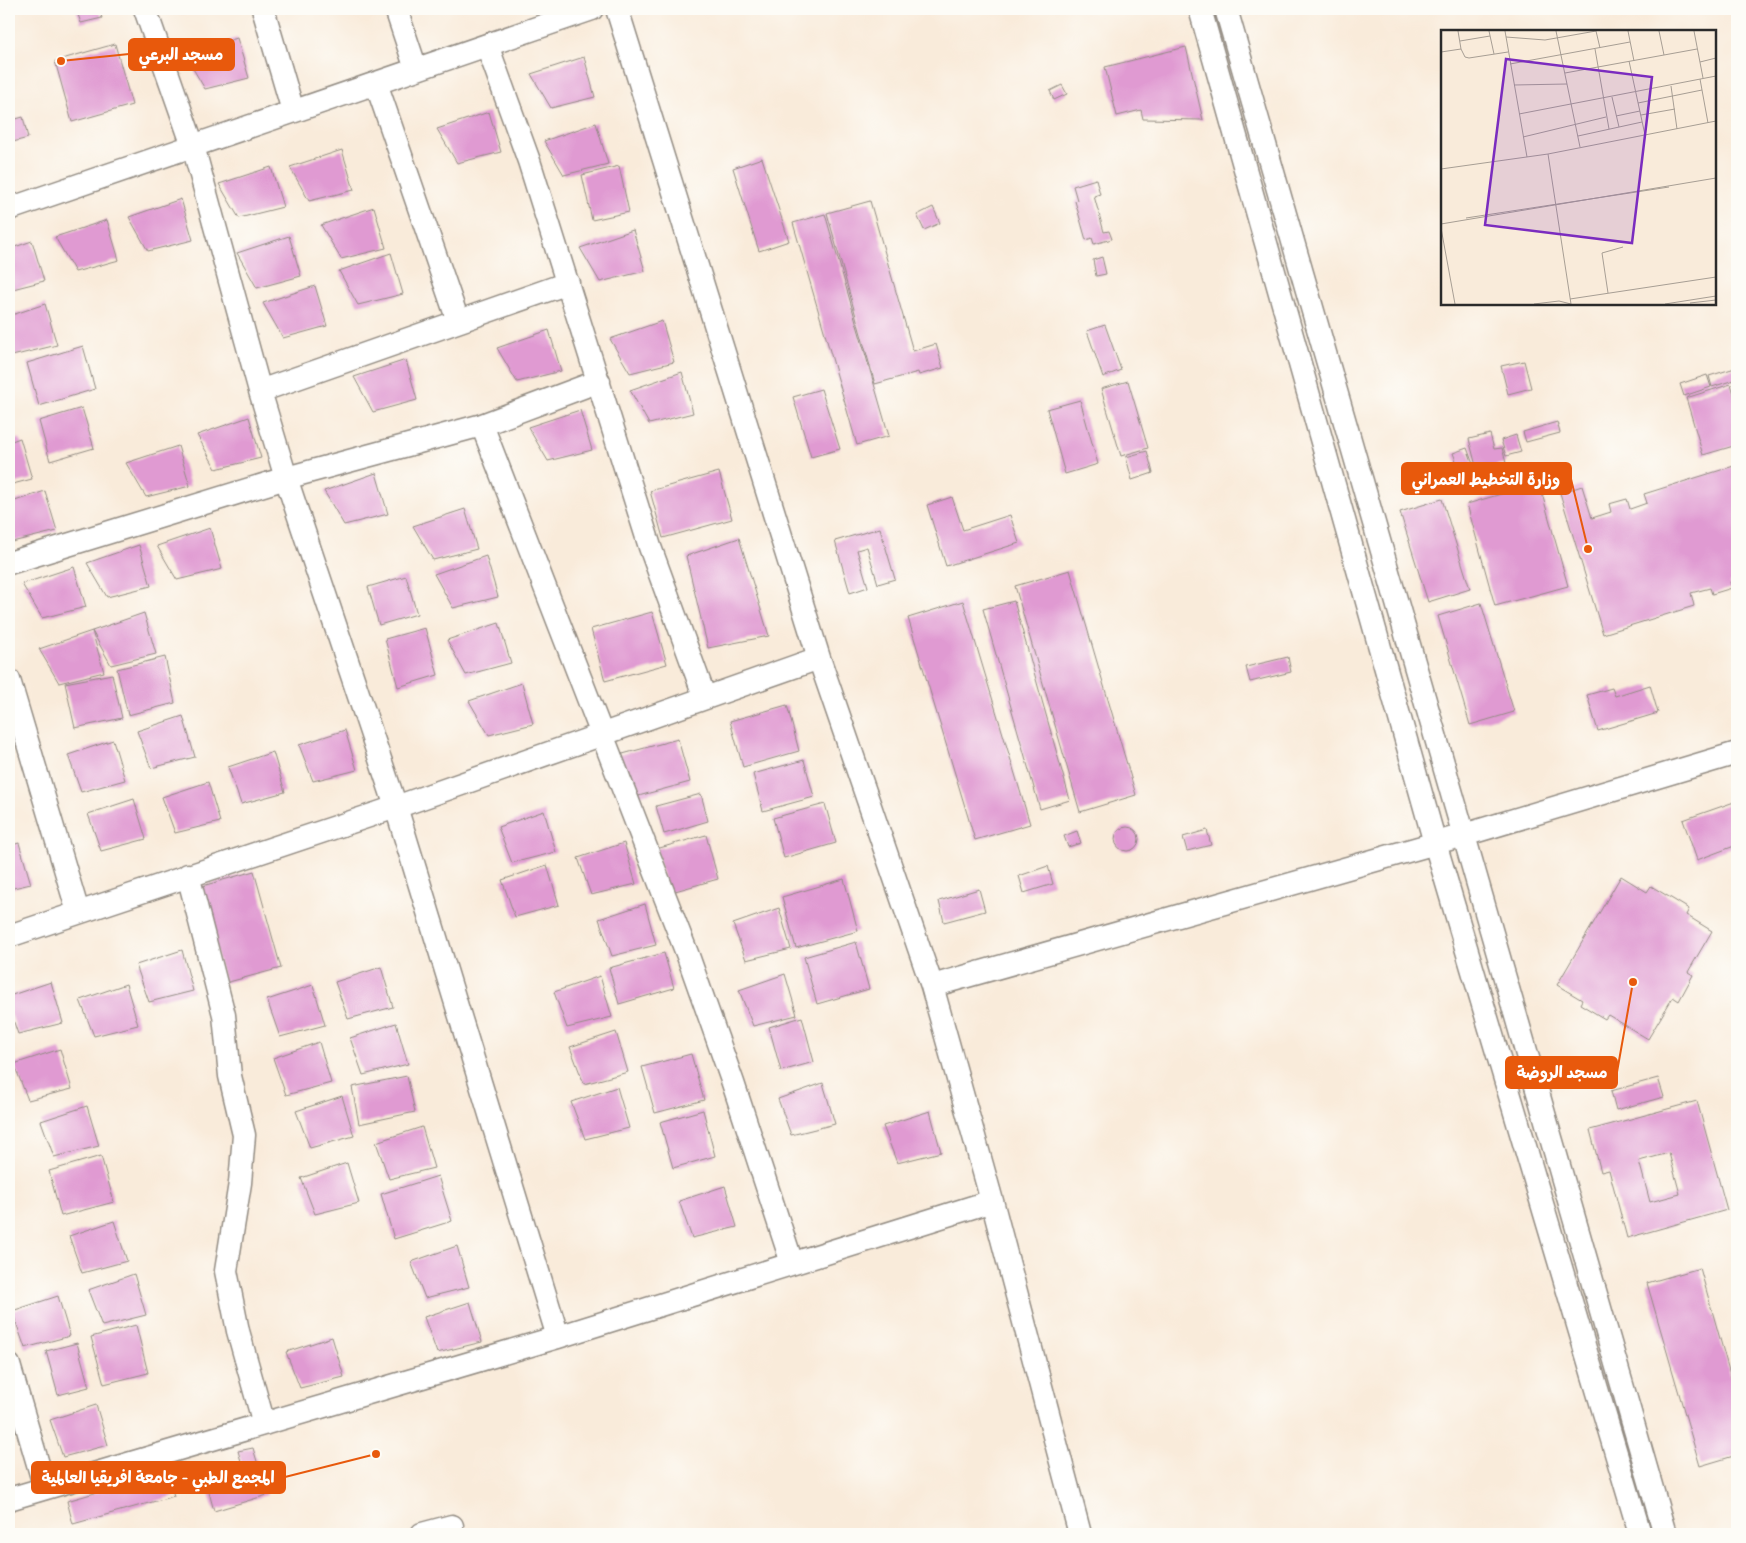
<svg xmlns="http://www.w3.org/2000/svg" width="1746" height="1543" viewBox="0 0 1746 1543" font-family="Delius,'Playpen Sans Arabic',sans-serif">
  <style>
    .building { fill: #e09ad2; fill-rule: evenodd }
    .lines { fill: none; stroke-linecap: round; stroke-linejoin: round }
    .minor-casing { stroke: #928b82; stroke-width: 25 }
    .minor { stroke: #fff; stroke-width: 22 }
    .inset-road { fill: none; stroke: #a79e94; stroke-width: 1 }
    .view { fill: #7b2cbf; fill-opacity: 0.15; stroke: #7b2cbf; stroke-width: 2.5 }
    .inset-edge { fill: none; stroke: #2b2b2b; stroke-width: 2.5 }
    .leader { fill: none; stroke: #e8590c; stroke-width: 2 }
    .callout-dot { fill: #e8590c; stroke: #fdfcf7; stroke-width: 2 }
    .callout { fill: #e8590c; stroke: #e8590c; stroke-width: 2 }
    .callout-label { font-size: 16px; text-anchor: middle; font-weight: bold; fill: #fff }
  </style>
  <rect width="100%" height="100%" fill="#fdfcf7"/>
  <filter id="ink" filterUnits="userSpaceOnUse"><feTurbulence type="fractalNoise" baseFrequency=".02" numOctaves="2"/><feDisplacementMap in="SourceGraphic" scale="10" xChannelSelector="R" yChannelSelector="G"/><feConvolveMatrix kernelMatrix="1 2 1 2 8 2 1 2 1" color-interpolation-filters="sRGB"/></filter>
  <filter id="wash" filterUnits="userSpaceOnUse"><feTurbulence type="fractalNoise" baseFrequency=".0096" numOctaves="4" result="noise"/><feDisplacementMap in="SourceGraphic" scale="20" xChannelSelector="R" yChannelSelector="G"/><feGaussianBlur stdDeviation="1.12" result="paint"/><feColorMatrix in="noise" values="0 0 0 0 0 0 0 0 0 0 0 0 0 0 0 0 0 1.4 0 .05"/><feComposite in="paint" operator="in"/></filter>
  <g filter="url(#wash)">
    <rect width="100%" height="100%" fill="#f9ebda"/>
    <g id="blocks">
      <path class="building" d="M 76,9 L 99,9 L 102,18 L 81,23 Z
        M 179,9 L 201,9 L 182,14 Z
        M 237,38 L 249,78 L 205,89 L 185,55 Z
        M 115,44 L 132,105 L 72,122 L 55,61 Z
        M 1186,47 L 1203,120 L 1143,119 L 1141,110 L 1117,116 L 1105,67 Z
        M 584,57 L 595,97 L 551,108 L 531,74 Z
        M 1062,85 L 1067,94 L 1054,100 L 1050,91 Z
        M 489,112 L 501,152 L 457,163 L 437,129 Z
        M 23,117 L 28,138 L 9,143 L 9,121 Z
        M 596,123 L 608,164 L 564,175 L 544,141 Z
        M 342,150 L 354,190 L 309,201 L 290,167 Z
        M 762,158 L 789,241 L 759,251 L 733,168 Z
        M 619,166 L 629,212 L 592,220 L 582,175 Z
        M 271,167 L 283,207 L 239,218 L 219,184 Z
        M 1096,179 L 1100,194 L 1094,196 L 1104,232 L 1109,231 L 1112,239 L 1094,244 L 1092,238 L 1086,240 L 1075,201 L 1077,200 L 1073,186 Z
        M 181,199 L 193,240 L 148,251 L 129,217 Z
        M 870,201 L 913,351 L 936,344 L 943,368 L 919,375 L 918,372 L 875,384 L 827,213 Z
        M 374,207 L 386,248 L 341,259 L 321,225 Z
        M 933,207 L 940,223 L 924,230 L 917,215 Z
        M 825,214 L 889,436 L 857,445 L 793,223 Z
        M 107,220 L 119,260 L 75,272 L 55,237 Z
        M 633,230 L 645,271 L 600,282 L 580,248 Z
        M 289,236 L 301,276 L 257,288 L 237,253 Z
        M 32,241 L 44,281 L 9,290 L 9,249 Z
        M 391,253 L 403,294 L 358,305 L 339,271 Z
        M 1102,257 L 1106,274 L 1096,276 L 1093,260 Z
        M 315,286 L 327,326 L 283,338 L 263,303 Z
        M 45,304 L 57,345 L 12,356 L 9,350 L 9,316 Z
        M 662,321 L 674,362 L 630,373 L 610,339 Z
        M 1105,325 L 1121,370 L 1103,377 L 1087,331 Z
        M 549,330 L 561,371 L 517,382 L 497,348 Z
        M 83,346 L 95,389 L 39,406 L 27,363 Z
        M 406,360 L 417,400 L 373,412 L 354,377 Z
        M 1524,361 L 1531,388 L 1508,394 L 1501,366 Z
        M 1735,368 L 1737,379 L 1712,387 L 1709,376 Z
        M 682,372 L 693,413 L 649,424 L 630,390 Z
        M 1707,375 L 1711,387 L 1684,396 L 1680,384 Z
        M 1128,381 L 1148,448 L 1121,456 L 1101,389 Z
        M 1731,384 L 1737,404 L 1737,445 L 1703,455 L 1686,398 Z
        M 821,389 L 840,449 L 811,457 L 793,397 Z
        M 1080,400 L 1098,464 L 1065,474 L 1047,409 Z
        M 82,408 L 94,448 L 50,461 L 39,421 Z
        M 580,410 L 592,450 L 548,461 L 528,427 Z
        M 249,417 L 261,458 L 216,469 L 197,435 Z
        M 1557,422 L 1560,433 L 1526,442 L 1523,432 Z
        M 1490,434 L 1494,449 L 1502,448 L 1506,463 L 1477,470 L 1469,439 Z
        M 1516,435 L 1521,452 L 1506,456 L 1501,440 Z
        M 20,438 L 32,479 L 9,485 L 9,442 Z
        M 178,446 L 190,486 L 146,497 L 126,463 Z
        M 1467,448 L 1476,472 L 1462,477 L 1453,453 Z
        M 1147,451 L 1153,473 L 1132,480 L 1126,457 Z
        M 1737,465 L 1737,580 L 1730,582 L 1732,588 L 1712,594 L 1710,588 L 1691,593 L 1694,606 L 1603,634 L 1560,493 L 1582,486 L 1592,518 L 1611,512 L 1609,504 L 1627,499 L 1630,509 L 1647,503 L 1644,494 Z
        M 719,472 L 732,519 L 663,538 L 650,491 Z
        M 376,473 L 388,514 L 344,525 L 324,491 Z
        M 1539,483 L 1568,586 L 1495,606 L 1467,504 Z
        M 45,491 L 57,531 L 12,542 L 9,536 L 9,503 Z
        M 952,497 L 963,530 L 1010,515 L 1019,543 L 946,566 L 927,505 Z
        M 1442,499 L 1470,589 L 1428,602 L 1400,512 Z
        M 465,509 L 477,549 L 433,560 L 413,526 Z
        M 210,528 L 222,569 L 177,580 L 157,546 Z
        M 880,528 L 895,579 L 878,584 L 867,547 L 857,550 L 868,587 L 850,593 L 835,541 Z
        M 739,538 L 769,636 L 708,648 L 686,556 Z
        M 139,545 L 151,586 L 107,597 L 87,563 Z
        M 486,556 L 498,597 L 453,608 L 434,574 Z
        M 74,567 L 86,607 L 42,618 L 22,584 Z
        M 1070,570 L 1136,795 L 1080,812 L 1015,586 Z
        M 406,576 L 417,614 L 379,625 L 368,587 Z
        M 963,601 L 1030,824 L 975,840 L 908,618 Z
        M 1014,601 L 1070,800 L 1040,809 L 983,609 Z
        M 1481,603 L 1514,712 L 1470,725 L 1438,616 Z
        M 652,612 L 667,664 L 605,681 L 591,629 Z
        M 144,613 L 156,654 L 111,665 L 92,631 Z
        M 499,623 L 511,663 L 466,675 L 447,640 Z
        M 425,628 L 438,675 L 398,687 L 385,639 Z
        M 92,631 L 104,672 L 59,683 L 39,649 Z
        M 165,657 L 175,703 L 128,715 L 117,669 Z
        M 1288,657 L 1291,672 L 1250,682 L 1246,667 Z
        M 112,674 L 122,718 L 75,728 L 65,683 Z
        M 522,683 L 533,724 L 489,735 L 469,701 Z
        M 1650,685 L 1658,713 L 1598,731 L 1587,695 L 1612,688 L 1615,696 Z
        M 787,705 L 799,751 L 743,767 L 730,721 Z
        M 183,716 L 195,757 L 151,768 L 137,731 Z
        M 345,730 L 357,770 L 313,781 L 299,745 Z
        M 678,739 L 690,782 L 631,798 L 619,755 Z
        M 113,740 L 125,780 L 81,792 L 68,755 Z
        M 273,752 L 285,792 L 241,804 L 228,767 Z
        M 804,760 L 814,797 L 763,811 L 753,774 Z
        M 208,782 L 220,822 L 175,833 L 162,797 Z
        M 701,794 L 708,821 L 664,834 L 656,806 Z
        M 134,799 L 146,839 L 101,851 L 88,814 Z
        M 1737,801 L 1737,845 L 1697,860 L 1683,820 Z
        M 825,804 L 836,843 L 784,858 L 773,818 Z
        M 544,811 L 556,852 L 512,863 L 498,827 Z
        M1115 839a12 12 0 1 1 24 0a12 12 0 1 1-24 0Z
        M 1207,830 L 1211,845 L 1187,851 L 1183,837 Z
        M 1077,831 L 1081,843 L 1068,847 L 1064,836 Z
        M 706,835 L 718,879 L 668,893 L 656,849 Z
        M 19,843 L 31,884 L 9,889 L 9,846 Z
        M 624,843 L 636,884 L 591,895 L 578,858 Z
        M 547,865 L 559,905 L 515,917 L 502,880 Z
        M 1048,866 L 1053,884 L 1024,893 L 1019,876 Z
        M 254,871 L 281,968 L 225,983 L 199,887 Z
        M 1621,876 L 1647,892 L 1651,886 L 1689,909 L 1686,915 L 1712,931 L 1688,972 L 1693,975 L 1679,1001 L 1673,997 L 1648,1039 L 1608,1015 L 1605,1019 L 1580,1004 L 1582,1000 L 1557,985 Z
        M 844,879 L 858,931 L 796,948 L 782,897 Z
        M 979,889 L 985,911 L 944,922 L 939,901 Z
        M 645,904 L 656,945 L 612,956 L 599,919 Z
        M 779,908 L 791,949 L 746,960 L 733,924 Z
        M 856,942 L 869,989 L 817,1004 L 804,957 Z
        M 182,950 L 193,991 L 149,1002 L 136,965 Z
        M 664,953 L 674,988 L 619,1004 L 609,968 Z
        M 381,967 L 393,1007 L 348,1019 L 335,982 Z
        M 785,974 L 797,1015 L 753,1026 L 739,990 Z
        M 600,976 L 612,1017 L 567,1028 L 554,992 Z
        M 51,982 L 63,1023 L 18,1034 L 9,1008 L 9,996 Z
        M 126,984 L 138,1025 L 94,1036 L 80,1000 Z
        M 313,985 L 325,1025 L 280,1037 L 267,1000 Z
        M 802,1017 L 814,1062 L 781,1071 L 769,1027 Z
        M 396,1023 L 408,1064 L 363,1075 L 350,1038 Z
        M 616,1032 L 628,1072 L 584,1084 L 570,1047 Z
        M 319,1042 L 331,1083 L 286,1095 L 273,1058 Z
        M 60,1049 L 72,1089 L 28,1100 L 14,1064 Z
        M 691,1054 L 704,1100 L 655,1113 L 642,1067 Z
        M 407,1076 L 415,1112 L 359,1124 L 352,1087 Z
        M 1658,1078 L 1664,1097 L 1616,1110 L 1611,1091 Z
        M 823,1083 L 835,1124 L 791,1135 L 778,1099 Z
        M 617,1087 L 629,1128 L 585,1139 L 571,1102 Z
        M 342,1096 L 354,1136 L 310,1148 L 296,1111 Z
        M 1697,1101 L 1727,1210 L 1627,1238 L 1609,1170 L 1601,1172 L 1590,1130 ZM 1669,1153 L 1680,1194 L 1650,1202 L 1639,1161 Z
        M 87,1106 L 99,1146 L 54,1157 L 41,1121 Z
        M 703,1110 L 715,1156 L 673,1168 L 660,1122 Z
        M 930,1111 L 941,1152 L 897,1163 L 883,1126 Z
        M 422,1127 L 434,1168 L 389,1179 L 376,1142 Z
        M 101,1156 L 114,1202 L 61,1216 L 49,1171 Z
        M 347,1163 L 359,1203 L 315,1214 L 301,1178 Z
        M 438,1176 L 452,1221 L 394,1239 L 381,1194 Z
        M 725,1186 L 737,1227 L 692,1238 L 679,1201 Z
        M 114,1221 L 127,1261 L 82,1273 L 69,1236 Z
        M 457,1246 L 469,1287 L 425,1298 L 411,1262 Z
        M 1700,1268 L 1737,1399 L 1737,1455 L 1700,1466 L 1647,1283 Z
        M 134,1274 L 146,1315 L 102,1326 L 88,1290 Z
        M 58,1296 L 70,1336 L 25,1348 L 12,1311 Z
        M 470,1302 L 482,1342 L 437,1353 L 424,1317 Z
        M 136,1325 L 148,1373 L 104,1384 L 91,1337 Z
        M 332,1337 L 344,1377 L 300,1388 L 286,1352 Z
        M 77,1343 L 89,1387 L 58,1395 L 46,1351 Z
        M 96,1405 L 108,1445 L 63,1457 L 50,1420 Z
        M 253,1448 L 267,1495 L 214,1511 L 206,1481 L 243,1468 L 238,1451 Z
        M 167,1472 L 174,1496 L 73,1524 L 67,1501 Z"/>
    </g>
  </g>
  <g filter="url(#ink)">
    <use href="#blocks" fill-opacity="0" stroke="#928b82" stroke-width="1"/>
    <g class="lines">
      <g class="minor-casing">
        <path id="minor" d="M 145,9 L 193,146 L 260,391 L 286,478 L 396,807 L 558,1337
          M 263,9 L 293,111
          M 396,9 L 416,69
          M 617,9 L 819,658 L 932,986 L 992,1201 L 1080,1534
          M 1200,9 L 1435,843 L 1640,1534
          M 1226,9 L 1665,1534
          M 487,45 L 529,161 L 650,547 L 705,698
          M 376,83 L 458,321
          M 9,209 L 592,9
          M 260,391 L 568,283
          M 482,425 L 688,956 L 733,1083 L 792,1263
          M 9,563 L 286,478 L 482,425 L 599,381
          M 9,680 L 78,912
          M 188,875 L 224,1015 L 230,1076 L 244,1135 L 240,1183 L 226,1271 L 238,1331 L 264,1424
          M 9,936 L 396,807 L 819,658
          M 932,986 L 1464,835 L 1737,753
          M 9,1365 L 45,1488
          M 9,1499 L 558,1337 L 992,1201
          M 422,1534 L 452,1526"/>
      </g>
      <use href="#minor" class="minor"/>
    </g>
  </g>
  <g transform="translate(1441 30)">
    <rect width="275" height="275" fill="#f9ebda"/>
    <path class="inset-road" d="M 17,1 L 20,19M 48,1 L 53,24M 64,1 L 86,127M 115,1 L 139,117M 187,1 L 193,31M 218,1 L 223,25M 253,1 L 262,48M 65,7 L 104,10 L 155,1 L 159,18M 19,11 L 49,6M 154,19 L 168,99M 0,22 L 20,19 L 24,27 L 28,28 L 67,22M 188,31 L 204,105M 259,32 L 275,28M 69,34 L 189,12M 124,43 L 256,19M 259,49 L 267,93M 73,55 L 126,54M 230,56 L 236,99M 171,67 L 178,97M 197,73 L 261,60M 78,84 L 275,46M 200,85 L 234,79M 175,86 L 199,81M 137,106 L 201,92M 82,107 L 165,87M 107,124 L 130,274M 0,139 L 107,124 L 275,91M 25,188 L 228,157M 0,194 L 275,148M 0,198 L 14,274M 167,263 L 161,223 L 182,217M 129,269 L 275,247M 249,273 L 275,270M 93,274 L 118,271 L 130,274M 224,274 L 275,266"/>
    <path class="view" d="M 65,29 L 211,47 L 191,213 L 44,195 Z"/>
    <rect width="275" height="275" class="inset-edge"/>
  </g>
  <path class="leader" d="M61 61L129 54M1588 549L1571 479M1633 982L1617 1072M376 1454L285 1477"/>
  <g class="callout-dot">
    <circle cx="61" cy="61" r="5"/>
    <circle cx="1588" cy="549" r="5"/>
    <circle cx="1633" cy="982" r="5"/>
    <circle cx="376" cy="1454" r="5"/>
  </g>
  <g class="callout">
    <rect x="129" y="39" width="105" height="31" rx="5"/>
    <rect x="1402" y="463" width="169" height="31" rx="5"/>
    <rect x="1506" y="1057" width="111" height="31" rx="5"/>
    <rect x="32" y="1462" width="253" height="31" rx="5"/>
  </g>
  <g class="callout-label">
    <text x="181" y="60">مسجد البرعي</text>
    <text x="1486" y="485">وزارة التخطيط العمراني</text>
    <text x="1562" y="1078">مسجد الروضة</text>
    <text x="158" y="1483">المجمع الطبي - جامعة افريقيا العالمية</text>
  </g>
  <rect width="1746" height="1543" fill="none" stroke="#fdfcf7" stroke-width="30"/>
</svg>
